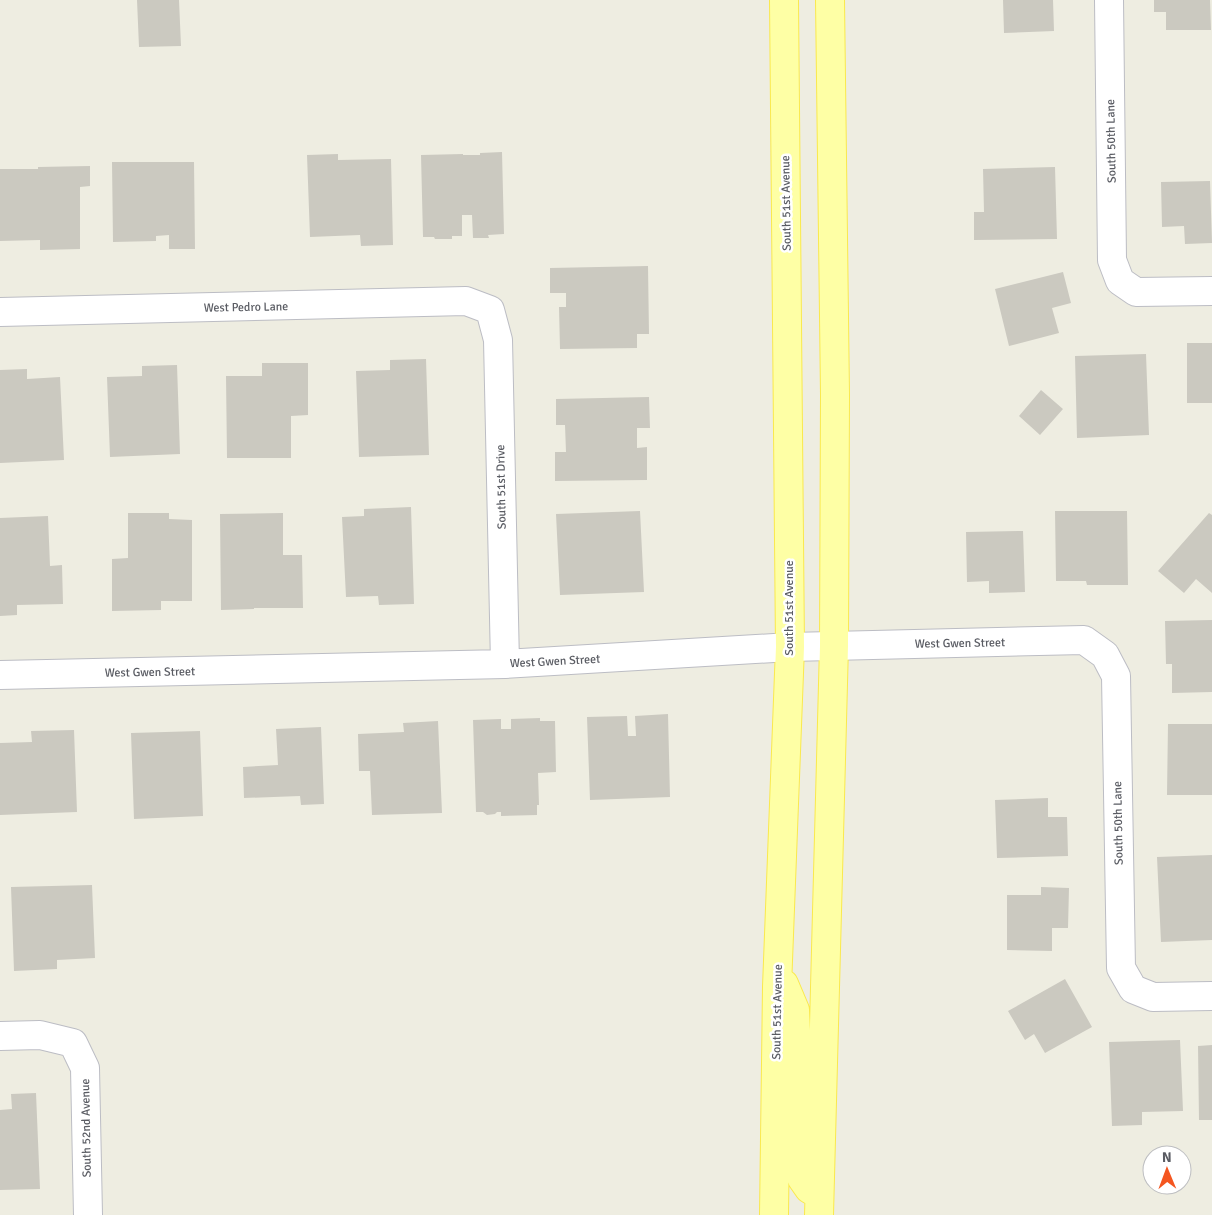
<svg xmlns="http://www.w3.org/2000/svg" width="1212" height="1215" viewBox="0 0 1212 1215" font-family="Signika,sans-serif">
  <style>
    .building { fill: #cbc9c0 }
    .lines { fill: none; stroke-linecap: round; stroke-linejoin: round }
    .minor-casing { stroke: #bcbdc4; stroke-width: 30 }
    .primary-casing { stroke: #fae94d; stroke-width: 30 }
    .minor { stroke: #fff; stroke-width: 28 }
    .primary { stroke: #feffa5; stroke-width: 28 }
    .labels { text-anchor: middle; stroke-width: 5; stroke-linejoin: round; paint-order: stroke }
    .street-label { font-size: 12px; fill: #5a5c63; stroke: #fff }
  </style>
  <rect width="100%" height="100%" fill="#eeede1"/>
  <path class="building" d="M 137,0 L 179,0 L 181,46 L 139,47 Z
    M 1003,0 L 1053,0 L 1054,31 L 1004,33 Z
    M 1154,0 L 1210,0 L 1211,30 L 1166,30 L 1166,12 L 1154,12 Z
    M 502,152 L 504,234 L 488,235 L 489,238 L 473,238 L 472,215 L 462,215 L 462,236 L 452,236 L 452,239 L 435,239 L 434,237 L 423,237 L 421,155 L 463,154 L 463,155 L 480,155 L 480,153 Z
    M 338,154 L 338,160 L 391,159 L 393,245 L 361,246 L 360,235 L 310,237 L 307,155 Z
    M 112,162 L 194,162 L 195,249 L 169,249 L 169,235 L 156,236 L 156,241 L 113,242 Z
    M 90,166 L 90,186 L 80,187 L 80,249 L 40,250 L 40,240 L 0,241 L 0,169 L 38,169 L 38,167 Z
    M 1055,167 L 1057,239 L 974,240 L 974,212 L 984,212 L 983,169 Z
    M 1210,181 L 1212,243 L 1185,244 L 1184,226 L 1162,227 L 1161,182 Z
    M 648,266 L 649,334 L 637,334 L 637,348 L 560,349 L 559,307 L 566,307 L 566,293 L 550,293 L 550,268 Z
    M 1063,272 L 1071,303 L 1052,308 L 1059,333 L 1009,346 L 995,289 Z
    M 1187,343 L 1212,343 L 1212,403 L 1187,403 Z
    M 1146,354 L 1149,435 L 1077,438 L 1075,356 Z
    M 426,359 L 429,455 L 359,457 L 356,371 L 390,370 L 390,360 Z
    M 262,363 L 308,363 L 308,415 L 291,416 L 291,458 L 227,458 L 226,376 L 262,376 Z
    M 177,365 L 180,454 L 110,457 L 107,377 L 142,376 L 142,366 Z
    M 27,369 L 27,379 L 60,377 L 64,460 L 0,463 L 0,370 Z
    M 1041,390 L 1063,409 L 1040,435 L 1019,416 Z
    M 649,397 L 650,428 L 637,428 L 637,448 L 647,447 L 647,480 L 555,481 L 555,452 L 566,452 L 565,425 L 556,425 L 556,399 Z
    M 411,507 L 414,604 L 379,605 L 378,596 L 346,597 L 342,517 L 364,516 L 364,509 Z
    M 640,511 L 644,592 L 560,595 L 556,514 Z
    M 1055,511 L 1127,511 L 1128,585 L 1087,585 L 1086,581 L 1056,581 Z
    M 128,513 L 169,513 L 169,519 L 192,520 L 192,601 L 161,601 L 161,610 L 112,611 L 112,559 L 128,558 Z
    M 283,513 L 283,555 L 302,555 L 303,608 L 254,608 L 254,609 L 221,610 L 220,514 Z
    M 1209,513 L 1212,515 L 1212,593 L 1196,579 L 1184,593 L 1158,571 Z
    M 48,516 L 50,566 L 62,565 L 63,604 L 17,605 L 17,615 L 0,616 L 0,518 Z
    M 1023,531 L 1025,592 L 989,593 L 989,581 L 967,582 L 966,532 Z
    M 1212,620 L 1212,692 L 1172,693 L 1172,664 L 1166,664 L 1165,621 Z
    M 668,714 L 670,797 L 590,800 L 587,717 L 627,716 L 628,736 L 636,736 L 635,716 Z
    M 540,718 L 540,721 L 555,721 L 556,772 L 538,773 L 539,805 L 537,805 L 537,815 L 501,816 L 501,812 L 497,812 L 495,814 L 487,815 L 483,812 L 476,812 L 473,720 L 501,719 L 501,729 L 511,729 L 511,719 Z
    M 438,721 L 442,813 L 372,815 L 370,771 L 359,771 L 358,734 L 404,732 L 403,723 Z
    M 1168,724 L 1212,724 L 1212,795 L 1167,795 Z
    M 321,727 L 324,804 L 301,805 L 300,796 L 244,798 L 243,767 L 278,765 L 276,729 Z
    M 74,730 L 77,812 L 0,815 L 0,743 L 32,742 L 31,731 Z
    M 200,731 L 203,816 L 134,819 L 131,733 Z
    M 1048,798 L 1048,817 L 1067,817 L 1068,856 L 997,858 L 995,800 Z
    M 1212,855 L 1212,940 L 1161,942 L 1157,857 Z
    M 92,885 L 95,958 L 57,960 L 57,969 L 14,971 L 11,887 Z
    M 1041,887 L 1069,888 L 1068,928 L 1052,928 L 1052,951 L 1007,950 L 1007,895 L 1041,895 Z
    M 1065,979 L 1092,1027 L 1045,1053 L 1034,1034 L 1025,1040 L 1008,1011 Z
    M 1180,1040 L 1183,1111 L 1142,1112 L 1142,1125 L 1112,1126 L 1109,1042 Z
    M 1212,1045 L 1212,1120 L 1199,1120 L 1198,1046 Z
    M 36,1093 L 40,1189 L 0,1190 L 0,1110 L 12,1109 L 11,1094 Z"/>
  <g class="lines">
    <g class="minor-casing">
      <path id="minor" d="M 1109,0 L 1112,260 L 1120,281 L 1136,292 L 1212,291
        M 0,312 L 466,301 L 490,310 L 498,340 L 505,664
        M 0,675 L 505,664 L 790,647 L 1084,640 L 1105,655 L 1116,676 L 1121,968 L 1133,989 L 1153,997 L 1212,996
        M 0,1036 L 40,1035 L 73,1043 L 85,1068 L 88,1215"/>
    </g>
    <g class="primary-casing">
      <path id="primary" d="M 784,984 L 795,1010 L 797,1057 L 795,1111 L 797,1156 L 802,1179 L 809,1189 L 819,1195
        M 774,1215 L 777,987 L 790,647 L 784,0
        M 819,1215 L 834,646 L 835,395 L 830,0"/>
    </g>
    <use href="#minor" class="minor"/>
    <use href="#primary" class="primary"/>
  </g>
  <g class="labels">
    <g class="street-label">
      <text transform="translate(1111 141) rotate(-91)" y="4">South 50th Lane</text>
      <text transform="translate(786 203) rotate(-91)" y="4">South 51st Avenue</text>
      <text transform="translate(246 307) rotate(-1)" y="4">West Pedro Lane</text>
      <text transform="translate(501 487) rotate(-91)" y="4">South 51st Drive</text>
      <text transform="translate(789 608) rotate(-90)" y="4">South 51st Avenue</text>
      <text transform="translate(960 643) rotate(-1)" y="4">West Gwen Street</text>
      <text transform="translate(555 661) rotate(-3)" y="4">West Gwen Street</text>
      <text transform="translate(150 672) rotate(-1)" y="4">West Gwen Street</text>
      <text transform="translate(1118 823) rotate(-91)" y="4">South 50th Lane</text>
      <text transform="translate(777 1012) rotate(-89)" y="4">South 51st Avenue</text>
      <text transform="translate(86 1128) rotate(-91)" y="4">South 52nd Avenue</text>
    </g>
  </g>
  <g transform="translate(1167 1170) rotate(359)"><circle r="24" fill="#ffffff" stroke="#bdbec1"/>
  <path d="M0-4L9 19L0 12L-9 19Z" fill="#f45620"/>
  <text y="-8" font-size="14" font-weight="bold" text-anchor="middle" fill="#5a5c63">N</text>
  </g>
</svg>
